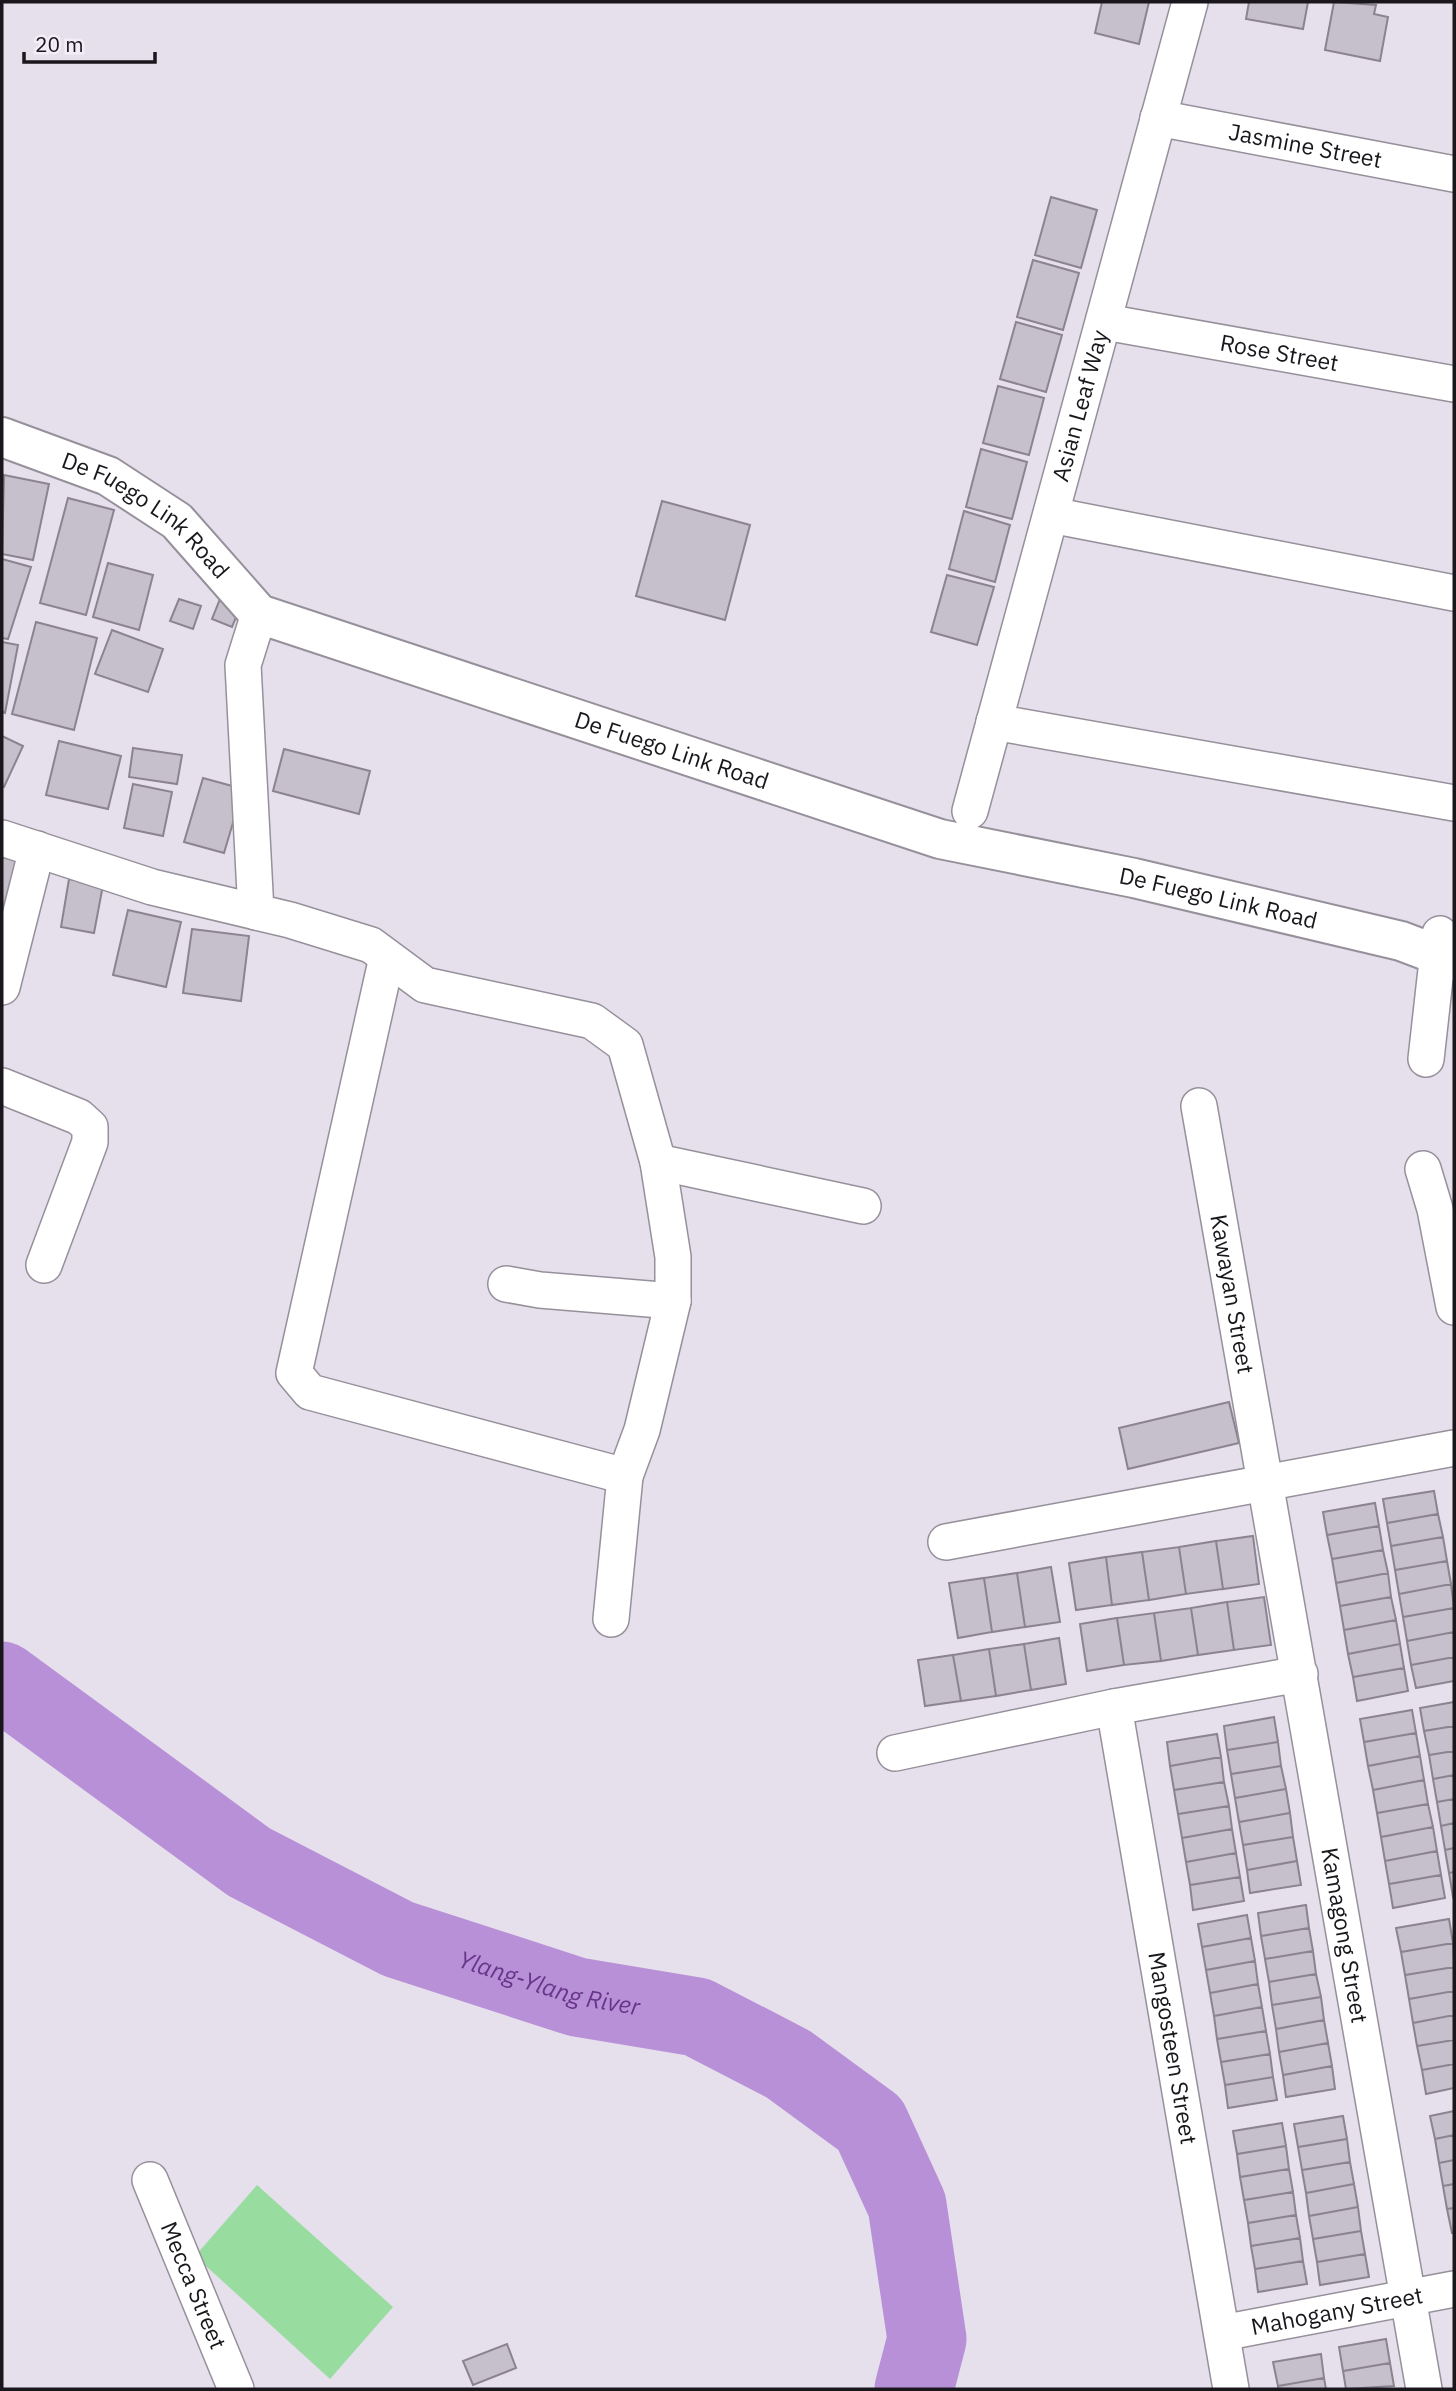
<svg xmlns="http://www.w3.org/2000/svg" width="1456" height="2391" viewBox="0 0 1456 2391" font-family="'IBM Plex Sans',sans-serif">
  <style>
    .green { fill: #98dca0 }
    .lines { fill: none; stroke-linecap: round; stroke-linejoin: round }
    .river { stroke: #b890d7; stroke-width: 79 }
    .building { fill: #c6c0cc; stroke: #8b8490; stroke-width: 2 }
    .minor-casing { stroke: #96909b; stroke-width: 38 }
    .tertiary-casing { stroke: #96909b; stroke-width: 42 }
    .minor { stroke: #fff; stroke-width: 35 }
    .tertiary { stroke: #fff; stroke-width: 38 }
    .labels { text-anchor: middle; stroke-width: 7; stroke-linejoin: round; paint-order: stroke }
    .street-label { font-size: 23px; fill: #1a171c; stroke: #f3ecf9 }
    .water-label { font-size: 24px; font-style: italic; fill: #673589; stroke: #f3ecf9 }
  </style>
  <rect width="100%" height="100%" fill="#e6dfec"/>
  <path class="green" d="M 257,2185 L 393,2307 L 330,2379 L 195,2256 Z"/>
  <g class="lines">
    <path class="river" id="s1" d="M 2,1681 L 249,1862 L 398,1939 L 577,1997 L 697,2017 L 788,2064 L 870,2124 L 907,2205 L 927,2339 L 914,2389"/>
  </g>
  <path class="building" d="M 1102,2 L 1149,2 L 1139,44 L 1095,33 Z
    M 1249,2 L 1308,2 L 1303,29 L 1246,19 Z
    M 1334,2 L 1376,5 L 1374,14 L 1388,17 L 1380,61 L 1325,50 Z
    M 1051,197 L 1097,210 L 1081,268 L 1035,255 Z
    M 1033,260 L 1079,273 L 1063,330 L 1017,317 Z
    M 1016,322 L 1062,335 L 1046,392 L 1000,379 Z
    M 998,386 L 1044,398 L 1029,455 L 983,443 Z
    M 981,449 L 1027,462 L 1012,519 L 966,507 Z
    M 4,475 L 49,484 L 33,560 L 2,554 Z
    M 68,498 L 114,510 L 86,615 L 40,603 Z
    M 662,501 L 750,525 L 725,620 L 636,596 Z
    M 964,511 L 1010,525 L 995,582 L 949,569 Z
    M 2,559 L 31,567 L 8,639 L 2,638 Z
    M 108,563 L 153,575 L 139,630 L 93,617 Z
    M 947,575 L 994,587 L 977,645 L 931,632 Z
    M 224,589 L 244,598 L 232,627 L 212,619 Z
    M 179,599 L 201,606 L 193,629 L 170,621 Z
    M 36,622 L 97,638 L 74,730 L 12,714 Z
    M 112,630 L 163,649 L 148,692 L 95,674 Z
    M 2,642 L 18,645 L 5,713 L 2,712 Z
    M 2,736 L 23,746 L 4,787 L 2,786 Z
    M 59,741 L 121,756 L 108,809 L 46,795 Z
    M 133,748 L 182,755 L 177,784 L 129,777 Z
    M 284,749 L 370,771 L 359,814 L 273,791 Z
    M 203,778 L 243,789 L 224,853 L 184,842 Z
    M 133,784 L 172,792 L 163,836 L 124,828 Z
    M 2,857 L 27,863 L 2,931 Z
    M 69,879 L 103,885 L 94,933 L 61,927 Z
    M 128,910 L 181,922 L 166,987 L 113,975 Z
    M 192,929 L 249,936 L 241,1001 L 183,993 Z
    M 1229,1402 L 1239,1443 L 1128,1469 L 1119,1428 Z
    M 1434,1491 L 1438,1514 L 1387,1523 L 1383,1499 Z
    M 1375,1503 L 1379,1526 L 1327,1535 L 1323,1512 Z
    M 1438,1514 L 1443,1537 L 1391,1546 L 1387,1523 Z
    M 1379,1526 L 1383,1550 L 1332,1559 L 1327,1535 Z
    M 1253,1536 L 1259,1584 L 1223,1589 L 1216,1541 Z
    M 1443,1537 L 1447,1561 L 1395,1570 L 1391,1546 Z
    M 1216,1541 L 1223,1589 L 1186,1594 L 1179,1547 Z
    M 1179,1547 L 1186,1594 L 1149,1600 L 1142,1552 Z
    M 1383,1550 L 1388,1573 L 1336,1583 L 1332,1559 Z
    M 1142,1552 L 1149,1600 L 1112,1605 L 1106,1557 Z
    M 1106,1557 L 1112,1605 L 1076,1610 L 1069,1563 Z
    M 1447,1561 L 1451,1584 L 1399,1594 L 1395,1570 Z
    M 1051,1567 L 1060,1622 L 1025,1627 L 1017,1573 Z
    M 1017,1573 L 1025,1627 L 992,1632 L 984,1578 Z
    M 1388,1573 L 1391,1597 L 1340,1606 L 1336,1583 Z
    M 984,1578 L 992,1632 L 958,1638 L 949,1583 Z
    M 1451,1584 L 1454,1608 L 1403,1617 L 1399,1594 Z
    M 1264,1597 L 1271,1645 L 1234,1650 L 1227,1602 Z
    M 1391,1597 L 1396,1620 L 1344,1630 L 1340,1606 Z
    M 1227,1602 L 1234,1650 L 1198,1655 L 1191,1608 Z
    M 1191,1608 L 1198,1655 L 1161,1661 L 1154,1613 Z
    M 1454,1608 L 1454,1632 L 1407,1641 L 1403,1617 Z
    M 1154,1613 L 1161,1661 L 1124,1665 L 1117,1618 Z
    M 1117,1618 L 1124,1665 L 1087,1671 L 1080,1624 Z
    M 1396,1620 L 1400,1644 L 1348,1654 L 1344,1630 Z
    M 1454,1632 L 1454,1657 L 1411,1665 L 1407,1641 Z
    M 1059,1638 L 1066,1684 L 1031,1690 L 1024,1644 Z
    M 1024,1644 L 1031,1690 L 996,1696 L 989,1649 Z
    M 1400,1644 L 1404,1668 L 1353,1677 L 1348,1654 Z
    M 989,1649 L 996,1696 L 961,1701 L 953,1655 Z
    M 953,1655 L 961,1701 L 925,1706 L 918,1660 Z
    M 1454,1657 L 1454,1681 L 1416,1688 L 1411,1665 Z
    M 1404,1668 L 1408,1691 L 1357,1701 L 1353,1677 Z
    M 1454,1702 L 1454,1726 L 1424,1731 L 1420,1708 Z
    M 1412,1710 L 1416,1733 L 1364,1742 L 1360,1719 Z
    M 1274,1717 L 1278,1742 L 1227,1750 L 1224,1726 Z
    M 1454,1726 L 1454,1751 L 1429,1755 L 1424,1731 Z
    M 1416,1733 L 1420,1756 L 1368,1766 L 1364,1742 Z
    M 1217,1734 L 1221,1757 L 1170,1766 L 1167,1742 Z
    M 1278,1742 L 1281,1766 L 1231,1774 L 1227,1750 Z
    M 1454,1751 L 1454,1775 L 1433,1779 L 1429,1755 Z
    M 1420,1756 L 1424,1780 L 1373,1790 L 1368,1766 Z
    M 1221,1757 L 1224,1782 L 1174,1790 L 1170,1766 Z
    M 1281,1766 L 1286,1789 L 1235,1798 L 1231,1774 Z
    M 1454,1775 L 1454,1799 L 1437,1802 L 1433,1779 Z
    M 1424,1780 L 1428,1804 L 1377,1813 L 1373,1790 Z
    M 1224,1782 L 1229,1806 L 1178,1814 L 1174,1790 Z
    M 1286,1789 L 1290,1813 L 1239,1822 L 1235,1798 Z
    M 1454,1799 L 1454,1823 L 1441,1826 L 1437,1802 Z
    M 1428,1804 L 1433,1827 L 1381,1837 L 1377,1813 Z
    M 1229,1806 L 1232,1829 L 1182,1838 L 1178,1814 Z
    M 1290,1813 L 1293,1837 L 1243,1845 L 1239,1822 Z
    M 1454,1823 L 1454,1848 L 1445,1850 L 1441,1826 Z
    M 1433,1827 L 1437,1851 L 1385,1861 L 1381,1837 Z
    M 1232,1829 L 1236,1853 L 1186,1862 L 1182,1838 Z
    M 1293,1837 L 1297,1861 L 1247,1870 L 1243,1845 Z
    M 1454,1848 L 1454,1872 L 1449,1873 L 1445,1850 Z
    M 1437,1851 L 1441,1875 L 1389,1884 L 1385,1861 Z
    M 1236,1853 L 1240,1877 L 1190,1885 L 1186,1862 Z
    M 1297,1861 L 1301,1885 L 1250,1893 L 1247,1870 Z
    M 1454,1872 L 1454,1896 L 1453,1897 L 1449,1873 Z
    M 1441,1875 L 1445,1898 L 1393,1908 L 1389,1884 Z
    M 1240,1877 L 1244,1901 L 1193,1910 L 1190,1885 Z
    M 1306,1905 L 1309,1928 L 1261,1936 L 1258,1913 Z
    M 1247,1915 L 1251,1938 L 1202,1947 L 1198,1924 Z
    M 1449,1919 L 1453,1943 L 1401,1952 L 1396,1928 Z
    M 1309,1928 L 1313,1951 L 1265,1959 L 1261,1936 Z
    M 1251,1938 L 1255,1961 L 1206,1970 L 1202,1947 Z
    M 1453,1943 L 1454,1967 L 1405,1975 L 1401,1952 Z
    M 1313,1951 L 1316,1974 L 1269,1982 L 1265,1959 Z
    M 1255,1961 L 1258,1984 L 1210,1993 L 1206,1970 Z
    M 1454,1967 L 1454,1991 L 1409,1999 L 1405,1975 Z
    M 1316,1974 L 1321,1997 L 1272,2005 L 1269,1982 Z
    M 1258,1984 L 1262,2007 L 1214,2016 L 1210,1993 Z
    M 1454,1991 L 1454,2015 L 1413,2023 L 1409,1999 Z
    M 1321,1997 L 1324,2020 L 1276,2029 L 1272,2005 Z
    M 1262,2007 L 1266,2031 L 1217,2039 L 1214,2016 Z
    M 1454,2015 L 1454,2040 L 1417,2046 L 1413,2023 Z
    M 1324,2020 L 1328,2043 L 1279,2052 L 1276,2029 Z
    M 1266,2031 L 1270,2054 L 1221,2062 L 1217,2039 Z
    M 1454,2040 L 1454,2064 L 1422,2070 L 1417,2046 Z
    M 1328,2043 L 1332,2066 L 1283,2075 L 1279,2052 Z
    M 1270,2054 L 1273,2077 L 1225,2085 L 1221,2062 Z
    M 1454,2064 L 1454,2088 L 1426,2094 L 1422,2070 Z
    M 1332,2066 L 1335,2089 L 1286,2097 L 1283,2075 Z
    M 1273,2077 L 1277,2100 L 1228,2108 L 1225,2085 Z
    M 1454,2111 L 1454,2135 L 1435,2139 L 1430,2116 Z
    M 1343,2116 L 1347,2139 L 1298,2147 L 1294,2124 Z
    M 1282,2123 L 1286,2146 L 1237,2154 L 1233,2131 Z
    M 1454,2135 L 1454,2160 L 1439,2163 L 1435,2139 Z
    M 1347,2139 L 1350,2162 L 1302,2170 L 1298,2147 Z
    M 1286,2146 L 1289,2169 L 1240,2177 L 1237,2154 Z
    M 1454,2160 L 1454,2184 L 1443,2186 L 1439,2163 Z
    M 1350,2162 L 1354,2184 L 1306,2193 L 1302,2170 Z
    M 1289,2169 L 1293,2192 L 1244,2200 L 1240,2177 Z
    M 1354,2184 L 1358,2207 L 1309,2216 L 1306,2193 Z
    M 1454,2184 L 1454,2208 L 1447,2209 L 1443,2186 Z
    M 1293,2192 L 1296,2215 L 1248,2223 L 1244,2200 Z
    M 1358,2207 L 1361,2231 L 1313,2239 L 1309,2216 Z
    M 1454,2208 L 1454,2233 L 1452,2233 L 1447,2209 Z
    M 1296,2215 L 1300,2238 L 1251,2246 L 1248,2223 Z
    M 1361,2231 L 1365,2254 L 1317,2262 L 1313,2239 Z
    M 1300,2238 L 1303,2261 L 1255,2269 L 1251,2246 Z
    M 1365,2254 L 1369,2277 L 1320,2285 L 1317,2262 Z
    M 1303,2261 L 1307,2284 L 1258,2292 L 1255,2269 Z
    M 1386,2339 L 1390,2363 L 1343,2371 L 1339,2347 Z
    M 507,2344 L 516,2368 L 473,2385 L 463,2361 Z
    M 1321,2354 L 1324,2378 L 1278,2386 L 1273,2362 Z
    M 1390,2363 L 1394,2386 L 1346,2389 L 1343,2371 Z
    M 1324,2378 L 1326,2389 L 1278,2389 L 1278,2386 Z"/>
  <g class="lines">
    <g class="minor-casing">
      <g id="minor">
        <path id="s2" d="M 1158,118 L 1454,174"/>
        <path id="s3" d="M 1105,322 L 1454,384"/>
        <path d="M 1051,515 L 1454,593"/>
        <path d="M 994,722 L 1454,803"/>
        <path id="s4" d="M 970,811 L 1190,2"/>
        <path d="M 2,838 L 152,887 L 290,920 L 371,945 L 425,985 L 592,1021 L 625,1045 L 658,1162 L 673,1257 L 673,1301 L 642,1430 L 625,1476 L 310,1392 L 294,1373 L 387,957"/>
        <path d="M 256,912 L 243,665 L 259,614"/>
        <path d="M 2,987 L 37,849"/>
        <path d="M 1426,1059 L 1440,934"/>
        <path d="M 2,1086 L 79,1117 L 90,1127 L 90,1142 L 44,1265"/>
        <path id="s5" d="M 1199,1106 L 1424,2389"/>
        <path d="M 658,1162 L 863,1206"/>
        <path d="M 1423,1169 L 1435,1209 L 1454,1307"/>
        <path d="M 506,1284 L 540,1290 L 673,1301"/>
        <path d="M 946,1542 L 1454,1448"/>
        <path d="M 611,1619 L 625,1476"/>
        <path id="s6" d="M 1114,1707 L 1231,2389"/>
        <path d="M 895,1753 L 1114,1707 L 1300,1674"/>
        <path id="s7" d="M 150,2180 L 236,2389"/>
        <path id="s8" d="M 1222,2333 L 1454,2289"/>
      </g>
    </g>
    <g class="tertiary-casing">
      <g id="tertiary">
        <path id="s9" d="M 2,437 L 108,476 L 177,521 L 259,614 L 940,839 L 1134,878 L 1401,941 L 1454,961"/>
      </g>
    </g>
    <use href="#minor" class="minor"/>
    <use href="#tertiary" class="tertiary"/>
  </g>
  <g class="labels">
    <g class="street-label">
      <text dy="8" stroke="none"><textPath href="#s2" startOffset="150">Jasmine Street</textPath></text>
      <text dy="8" stroke="none"><textPath href="#s3" startOffset="177">Rose Street</textPath></text>
      <text dy="8" stroke="none"><textPath href="#s4" startOffset="420">Asian Leaf Way</textPath></text>
      <text dy="8" stroke="none"><textPath href="#s9" startOffset="166">De Fuego Link Road</textPath></text>
      <text dy="8" stroke="none"><textPath href="#s9" startOffset="754">De Fuego Link Road</textPath></text>
      <text dy="8" stroke="none"><textPath href="#s9" startOffset="1321">De Fuego Link Road</textPath></text>
      <text dy="8" stroke="none"><textPath href="#s5" startOffset="191">Kawayan Street</textPath></text>
      <text dy="8" stroke="none"><textPath href="#s5" startOffset="842">Kamagong Street</textPath></text>
      <text dy="8" stroke="none"><textPath href="#s6" startOffset="346">Mangosteen Street</textPath></text>
      <text dy="8" stroke="none"><textPath href="#s7" startOffset="114">Mecca Street</textPath></text>
      <text dy="8" stroke="none"><textPath href="#s8" startOffset="117">Mahogany Street</textPath></text>
    </g>
    <g class="water-label">
      <text dy="8" stroke="none"><textPath href="#s1" startOffset="632">Ylang-Ylang River</textPath></text>
    </g>
  </g>
  <rect width="1456" height="2391" fill="none" stroke="#1a171c" stroke-width="7"/>
  <path d="M24 52v10h131v-10" fill="none" stroke="#1a171c" stroke-width="3.5"/>
  <text x="35" y="52" font-size="21" fill="#1a171c" stroke="#f3ecf9" stroke-width="5" paint-order="stroke">20 m</text>
</svg>
